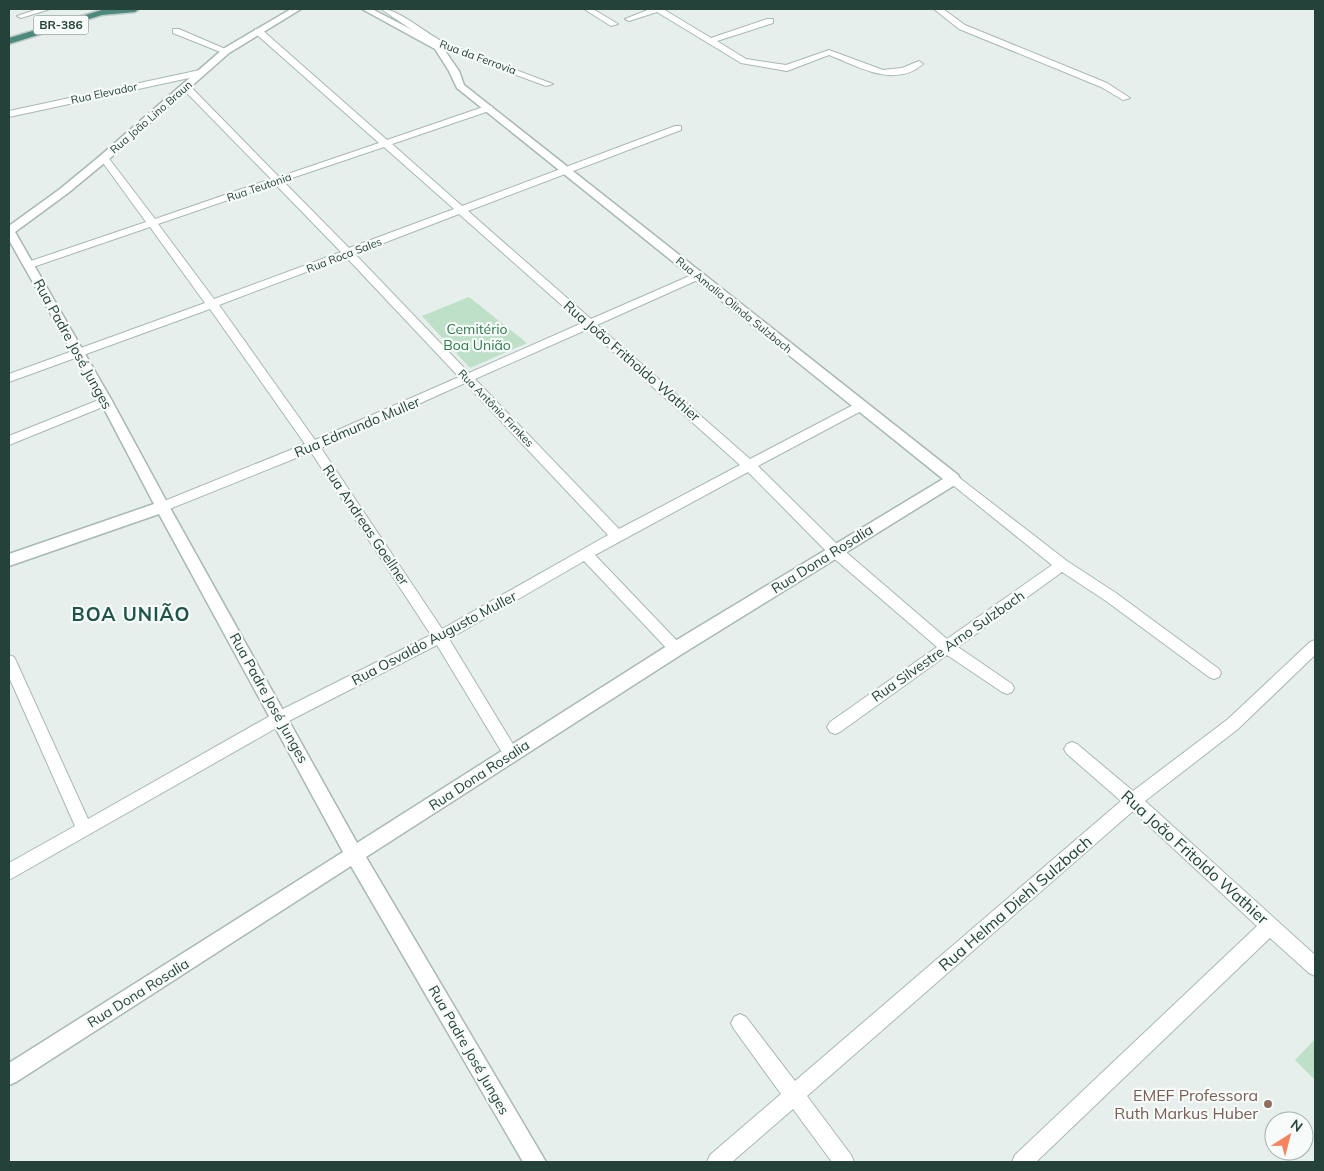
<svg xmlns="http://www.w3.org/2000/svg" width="1324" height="1171" viewBox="0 0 1324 1171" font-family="Mulish,sans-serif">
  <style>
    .green { fill: #bfe0c8 }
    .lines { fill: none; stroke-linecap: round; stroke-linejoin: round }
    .minor-casing { stroke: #a8b8b2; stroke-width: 2 }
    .tertiary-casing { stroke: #a8b8b2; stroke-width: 3 }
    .trunk-casing { stroke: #c2cac8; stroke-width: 3 }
    .minor { fill: #fff; fill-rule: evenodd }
    .tertiary { fill: #fff; fill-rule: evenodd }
    .trunk { fill: #4c8a7c; fill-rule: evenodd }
    .education-dot { fill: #8d6e63; stroke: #f7fbf9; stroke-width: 2 }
    .labels { text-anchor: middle; stroke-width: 4.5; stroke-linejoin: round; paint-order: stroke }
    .far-street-label { font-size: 11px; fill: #24423a; stroke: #f7fbf9 }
    .shield { fill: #f7fbf9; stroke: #637a73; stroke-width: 1 }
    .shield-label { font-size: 12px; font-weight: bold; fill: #24423a }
    .park-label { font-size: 14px; fill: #2d7a4b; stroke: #f7fbf9 }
    .street-label { font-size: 14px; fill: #24423a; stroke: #f7fbf9 }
    .near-street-label { font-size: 16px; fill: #24423a; stroke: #f7fbf9 }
    .near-education-label { font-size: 16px; fill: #785e54; stroke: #f7fbf9; text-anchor: end }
    .district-label { font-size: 19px; font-weight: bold; letter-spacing: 1px; fill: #1f5548; stroke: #f7fbf9 }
  </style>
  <rect width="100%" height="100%" fill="#e6efeb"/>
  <path class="green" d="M 469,297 L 527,343 L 470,368 L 422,316 Z
    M 1315,1039 L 1315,1080 L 1295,1060 Z"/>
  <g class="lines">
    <g class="minor-casing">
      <path id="minor" d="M 38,9 L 50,9 L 21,18 L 17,16 Z
        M 381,9 C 398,8 429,36 447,44 L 553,84 L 546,86 L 433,44 Z
        M 584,9 L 593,9 L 618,24 L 611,26 Z
        M 650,9 L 663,9 L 711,38 L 767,19 L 773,19 L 773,23 L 717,41 L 746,59 L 786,65 L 829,50 L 883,70 L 902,68 L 919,61 L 923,64 C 894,89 858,66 829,55 L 787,71 L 741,63 L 657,12 L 629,21 L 625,19 Z
        M 934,9 L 943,9 L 965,25 L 1107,83 L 1130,98 L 1123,100 L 1101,87 L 959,29 Z
        M 173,29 L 179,29 L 230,51 L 223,53 L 173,33 Z
        M 255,29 L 261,29 L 387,140 L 486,106 L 492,106 L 492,110 L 392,144 L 462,206 L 675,126 L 681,126 L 681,130 L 468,211 L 591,319 L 694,274 L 702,274 L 703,276 L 702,278 L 597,325 L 750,459 L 857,403 L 865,403 L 867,406 L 865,409 L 758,466 L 840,547 L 947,639 L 1052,565 L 949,482 L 947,479 L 949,476 L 957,476 L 1067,561 L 1116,593 L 1219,669 L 1221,673 L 1219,677 L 1214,679 L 1209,677 L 1106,601 L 1062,572 L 958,647 L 1012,684 L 1014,688 L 1012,692 L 1007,694 L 1002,692 L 947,655 L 840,732 L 835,734 L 830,732 L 827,727 L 830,722 L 937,647 L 830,555 L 748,472 L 595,555 L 681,645 L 683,649 L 681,653 L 676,655 L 671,653 L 584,561 L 449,639 L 516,749 L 519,754 L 516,759 L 511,761 L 506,759 L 437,645 L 285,723 L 9,880 L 9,863 L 75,826 L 9,677 L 9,655 L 14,657 L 16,661 L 88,819 L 275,713 L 431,635 L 311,452 L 167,510 L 157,510 L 156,507 L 157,504 L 305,444 L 210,309 L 9,382 L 9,374 L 205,303 L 150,227 L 33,267 L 29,268 L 24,265 L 25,263 L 146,222 L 101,160 L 101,156 L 107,156 L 155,219 L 271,179 L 183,89 L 183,85 L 189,85 L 279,177 L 379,143 L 255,33 ZM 384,147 L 454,209 L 349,248 L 283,181 ZM 275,184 L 341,252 L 214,299 L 158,224 ZM 459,214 L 582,323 L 469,373 L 355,254 ZM 346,257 L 459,377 L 315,440 L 219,305 ZM 588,329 L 740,465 L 619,529 L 475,379 ZM 465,383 L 608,535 L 442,629 L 321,448 Z
        M 200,70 L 204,73 L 203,75 L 9,117 L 9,111 Z
        M 106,397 L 110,398 L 112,401 L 110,404 L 9,445 L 9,436 Z
        M 1315,640 L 1315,655 L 1238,729 L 1145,801 L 1315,955 L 1315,976 L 1309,973 L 1270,938 L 1036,1162 L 1012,1162 L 1015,1155 L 1257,926 L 1133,811 L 807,1096 L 851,1155 L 854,1162 L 832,1162 L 793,1109 L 732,1162 L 707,1162 L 710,1155 L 781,1094 L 734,1029 L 731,1023 L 734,1017 L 740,1014 L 746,1017 L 795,1081 L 1121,801 L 1067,754 L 1064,749 L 1067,744 L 1072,742 L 1077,744 L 1133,791 L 1228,719 L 1310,642 Z"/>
    </g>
    <g class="tertiary-casing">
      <path id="tertiary" d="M 291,9 L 301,9 L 229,53 L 108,160 L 68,193 L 15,232 L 112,401 L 169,506 L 357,843 L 670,644 L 943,479 L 457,88 L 449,71 L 435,49 L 362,9 L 372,9 L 441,45 L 459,71 L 464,85 L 958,475 L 960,479 L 958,483 L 682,654 L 366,857 L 546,1162 L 523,1162 L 351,866 L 16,1082 L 9,1085 L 9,1063 L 343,852 L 159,514 L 9,566 L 9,554 L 154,504 L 100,401 L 9,240 L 9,226 L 60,189 L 100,156 L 223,49 Z"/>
    </g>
    <g class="trunk-casing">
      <path id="trunk" d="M 105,9 L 139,9 L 135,12 L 102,15 L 9,44 L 9,38 Z"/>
    </g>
    <use href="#minor" class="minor"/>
    <use href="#tertiary" class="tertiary"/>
    <use href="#trunk" class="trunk"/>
  </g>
  <circle class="education-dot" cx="1268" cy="1104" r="5"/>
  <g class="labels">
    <g class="far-street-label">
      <text transform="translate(478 57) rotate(20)" y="4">Rua da Ferrovia</text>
      <text transform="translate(104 93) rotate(-12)" y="4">Rua Elevador</text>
      <text transform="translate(151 117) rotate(-41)" y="4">Rua João Lino Braun</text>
      <text transform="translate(259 187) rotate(-19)" y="4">Rua Teutonia</text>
      <text transform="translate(344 255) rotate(-21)" y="4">Rua Roca Sales</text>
      <text transform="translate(734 305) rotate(39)" y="4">Rua Amalia Olinda Sulzbach</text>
      <text transform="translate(496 408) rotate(46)" y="4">Rua Antônio Firnkes</text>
    </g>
    <rect class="shield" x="33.5" y="15.5" width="55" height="19" rx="4"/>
    <g class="shield-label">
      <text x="61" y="29">BR-386</text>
    </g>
    <g class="park-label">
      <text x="477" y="334">Cemitério<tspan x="477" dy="16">Boa União</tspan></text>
    </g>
    <g class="street-label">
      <text transform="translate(73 344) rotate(61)" y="5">Rua Padre José Junges</text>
      <text transform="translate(632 361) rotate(41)" y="5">Rua João Fritholdo Wathier</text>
      <text transform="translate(357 427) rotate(-23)" y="5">Rua Edmundo Muller</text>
      <text transform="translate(366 525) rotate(56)" y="5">Rua Andreas Goellner</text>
      <text transform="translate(822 559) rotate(-32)" y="5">Rua Dona Rosalia</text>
      <text transform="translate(434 638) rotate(-28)" y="5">Rua Osvaldo Augusto Muller</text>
      <text transform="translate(948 646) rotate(-35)" y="5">Rua Silvestre Arno Sulzbach</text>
      <text transform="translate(269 698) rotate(61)" y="5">Rua Padre José Junges</text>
      <text transform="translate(479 775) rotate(-33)" y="5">Rua Dona Rosalia</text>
      <text transform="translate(138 993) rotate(-32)" y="5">Rua Dona Rosalia</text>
      <text transform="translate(469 1050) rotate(60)" y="5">Rua Padre José Junges</text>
    </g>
    <g class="near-street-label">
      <text transform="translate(1195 857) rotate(42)" y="6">Rua João Fritoldo Wathier</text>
      <text transform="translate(1015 903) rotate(-41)" y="6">Rua Helma Diehl Sulzbach</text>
    </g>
    <g class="near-education-label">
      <text x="1258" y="1101">EMEF Professora<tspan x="1258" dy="18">Ruth Markus Huber</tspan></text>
    </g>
    <g class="district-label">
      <text x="131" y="621">BOA UNIÃO</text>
    </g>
  </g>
  <rect width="1324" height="1171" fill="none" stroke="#24423a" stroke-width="20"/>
  <g transform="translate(1289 1136) rotate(36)"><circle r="24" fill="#f7fbf9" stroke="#a3b1ad"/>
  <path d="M0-4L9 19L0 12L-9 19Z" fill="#f4845f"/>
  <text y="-8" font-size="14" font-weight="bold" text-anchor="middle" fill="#24423a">N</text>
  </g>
</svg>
